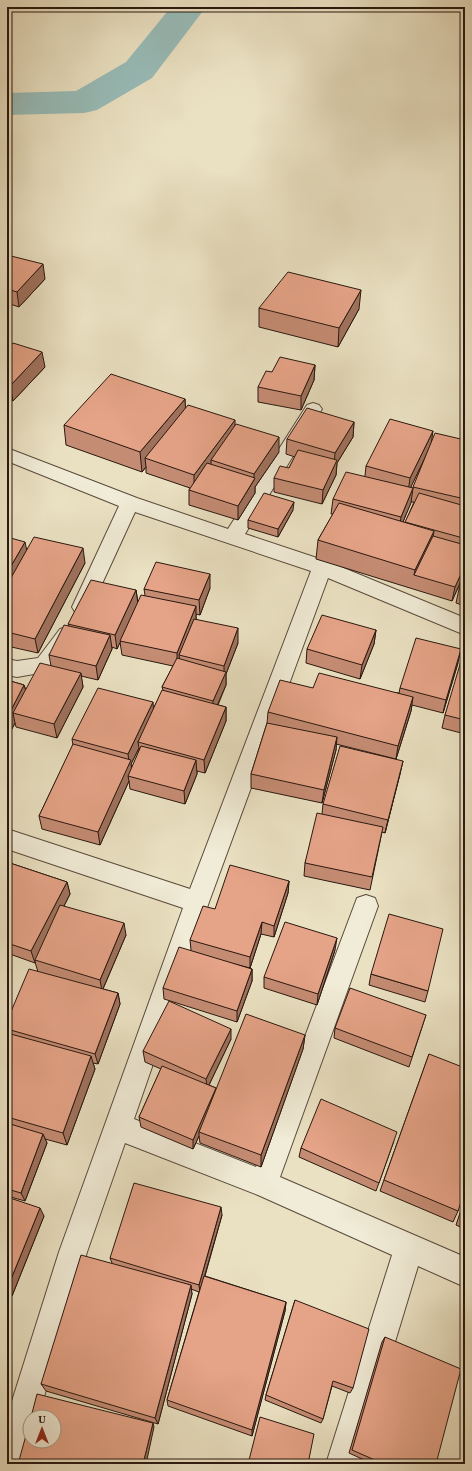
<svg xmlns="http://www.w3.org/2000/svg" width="472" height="1471" viewBox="0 0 472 1471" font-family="Vollkorn,serif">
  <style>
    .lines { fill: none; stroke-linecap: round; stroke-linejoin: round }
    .river { fill: #98bcb8; fill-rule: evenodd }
    .minor-casing { stroke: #594a3c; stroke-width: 2 }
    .minor { fill: #f1ecd7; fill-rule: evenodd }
    .wall { fill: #c58c74; stroke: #29170f; fill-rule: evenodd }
    .shaded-wall { fill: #a0725e; stroke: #29170f }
    .building { fill: #e5a387; stroke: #29170f }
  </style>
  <rect width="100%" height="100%" fill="#eae1c2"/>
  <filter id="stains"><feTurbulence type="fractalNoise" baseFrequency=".005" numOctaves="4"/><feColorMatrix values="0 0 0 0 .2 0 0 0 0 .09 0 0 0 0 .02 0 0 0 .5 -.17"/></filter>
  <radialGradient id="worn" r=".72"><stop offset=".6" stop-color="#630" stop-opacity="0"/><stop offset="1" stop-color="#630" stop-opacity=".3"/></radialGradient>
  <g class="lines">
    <path class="river" d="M 171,7 L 206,7 L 152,78 L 97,110 L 84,113 L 7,115 L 7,93 L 76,91 L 126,62 Z"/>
    <g class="minor-casing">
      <path id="minor" d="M 313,403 L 319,405 L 322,409 L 245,534 L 329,562 L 465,618 L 465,635 L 328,578 L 209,902 L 134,1119 L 256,1167 L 354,906 L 357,898 L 366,895 L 375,898 L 378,906 L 280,1177 L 465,1257 L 465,1287 L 418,1266 L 358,1464 L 326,1464 L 392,1255 L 258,1195 L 125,1143 L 87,1252 L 38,1417 L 30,1417 L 31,1441 L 24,1464 L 7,1464 L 7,1417 L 59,1252 L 183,908 L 7,849 L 7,829 L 190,889 L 311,571 L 135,512 L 89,612 L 82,615 L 75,612 L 72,607 L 119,506 L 7,461 L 7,448 L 137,498 L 228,529 L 307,405 Z
        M 67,627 L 74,629 L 77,635 L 51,671 L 17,677 L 7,675 L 7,659 L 17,661 L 38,658 L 60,629 Z"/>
    </g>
    <use href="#minor" class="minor"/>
  </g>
  <path class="wall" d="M 7,255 L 45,279 L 19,307 L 7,303 Z
    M 259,308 L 359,309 L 338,347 L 259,327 Z
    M 7,347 L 45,367 L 13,401 L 7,399 Z
    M 315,365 L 314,380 L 301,410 L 258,402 L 258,387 L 272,372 Z
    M 185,399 L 185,408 L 235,425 L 279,452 L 255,487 L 255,493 L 238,520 L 189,505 L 189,490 L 190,488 L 146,473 L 146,467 L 142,472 L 66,445 L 64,425 Z
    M 354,422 L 353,437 L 337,463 L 336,475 L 322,504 L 274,492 L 274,478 L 289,468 L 295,457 L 286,454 L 287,439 Z
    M 465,440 L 465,542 L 464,545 L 465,545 L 465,572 L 452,601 L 316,559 L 318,540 L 333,514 L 331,514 L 333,499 L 365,476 L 366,466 L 431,441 ZM 425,458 L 413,488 L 410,488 ZM 411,502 L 414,502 L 405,523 L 403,522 Z
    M 293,510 L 278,537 L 248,528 L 248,520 Z
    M 7,537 L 27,549 L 85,563 L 38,653 L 7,646 Z
    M 465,575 L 465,606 L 456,603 L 459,589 Z
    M 210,588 L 200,615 L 196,614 L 196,619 L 238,643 L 226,674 L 226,685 L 218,705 L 226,707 L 226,721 L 205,773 L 197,771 L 197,774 L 185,804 L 130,789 L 129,781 L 100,845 L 42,829 L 39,816 L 73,745 L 72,739 L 153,709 L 163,690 L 162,687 L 173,666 L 122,655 L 120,642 L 117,649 L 112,647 L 112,649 L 98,680 L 81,676 L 83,687 L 57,738 L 16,727 L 15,723 L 7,738 L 7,680 L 24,685 L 26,690 L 51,666 L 49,655 L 69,626 L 68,624 L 136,590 L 138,602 L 145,595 L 144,589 ZM 139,748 L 139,751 L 132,768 L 131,764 Z
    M 376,630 L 374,644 L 360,679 L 306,663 L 307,649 Z
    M 465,662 L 465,734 L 442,728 L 445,715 Z
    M 458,663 L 443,713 L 412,705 L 411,711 L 396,759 L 336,744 L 336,750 L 322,803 L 251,788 L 251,774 L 267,723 L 268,712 L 313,688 L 399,693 L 400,688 Z
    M 400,774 L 385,833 L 382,832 L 370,890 L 304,876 L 305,863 L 322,814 L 323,804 Z
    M 7,862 L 67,882 L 70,894 L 64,906 L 126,935 L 103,989 L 118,993 L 120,1004 L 98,1064 L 93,1063 L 95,1069 L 67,1145 L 45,1139 L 47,1143 L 25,1201 L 7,1196 L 7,1021 L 38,972 L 35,962 L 35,963 L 7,953 Z
    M 289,881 L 288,893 L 274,937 L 261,934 L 250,968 L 234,964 L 252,969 L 252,981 L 237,1022 L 164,999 L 163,988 L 191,950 L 190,940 L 215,909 Z
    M 335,950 L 317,1005 L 264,988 L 264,977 Z
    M 371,974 L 428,991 L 425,1002 L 369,985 Z
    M 426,1015 L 409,1067 L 334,1038 L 335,1028 Z
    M 305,1035 L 303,1049 L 261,1167 L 200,1143 L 199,1136 L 193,1149 L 141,1127 L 139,1117 L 161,1069 L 145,1062 L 143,1051 L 231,1039 L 209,1085 L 216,1088 L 216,1089 Z
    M 429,1054 L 458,1211 L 453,1222 L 380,1191 Z
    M 394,1141 L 376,1191 L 299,1157 L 301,1148 Z
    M 7,1197 L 44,1216 L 12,1296 L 7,1294 Z
    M 465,1198 L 465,1229 L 456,1225 Z
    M 222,1215 L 205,1276 L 286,1302 L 285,1311 L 252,1436 L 168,1406 L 167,1400 L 199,1292 L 191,1289 L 192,1294 L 158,1424 L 46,1391 L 41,1384 L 112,1263 L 110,1258 Z
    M 295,1300 L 353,1388 L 350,1393 L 332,1386 L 323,1419 L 321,1423 L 265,1400 L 266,1395 Z
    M 385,1337 L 436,1464 L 373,1464 L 349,1453 L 382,1342 Z"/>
  <path class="shaded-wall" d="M 43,264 L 45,279 L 19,307 L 17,292 Z
    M 361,290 L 359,309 L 338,347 L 339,328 Z
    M 42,352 L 45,367 L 13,401 L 10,386 Z
    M 315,365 L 314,380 L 301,410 L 301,396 Z
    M 185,399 L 186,418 L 145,458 L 146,467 L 142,472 L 140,452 Z
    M 235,420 L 235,435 L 211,460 L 211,468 L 194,490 L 194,475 Z
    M 354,422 L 353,437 L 337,463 L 336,475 L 322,504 L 323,490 L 334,466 L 335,453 Z
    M 433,431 L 431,445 L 408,493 L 410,478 Z
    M 279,437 L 279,452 L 255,487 L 255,493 L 238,520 L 238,506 L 254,480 L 254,474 Z
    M 413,488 L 411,503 L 399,531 L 401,517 Z
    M 294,502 L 293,510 L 278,537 L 278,529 Z
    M 434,531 L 431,550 L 414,575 L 415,570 Z
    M 465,535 L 465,542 L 460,553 L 463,538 Z
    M 25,542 L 28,556 L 7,600 L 7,573 Z
    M 83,548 L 85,563 L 38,653 L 35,639 Z
    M 465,565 L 465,572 L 452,601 L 455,587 Z
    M 210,574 L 210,588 L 200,615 L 199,600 Z
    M 136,590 L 138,604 L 117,649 L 115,635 Z
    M 196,606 L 196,621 L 179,655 L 180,662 L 177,667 L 177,653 Z
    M 238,628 L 238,643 L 226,674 L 226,685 L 213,715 L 213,701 L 224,676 L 224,666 Z
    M 376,630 L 374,644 L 360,679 L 362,665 Z
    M 110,635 L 112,649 L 98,680 L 96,666 Z
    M 461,649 L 458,663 L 443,713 L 446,700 Z
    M 81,673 L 83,687 L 57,738 L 54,724 Z
    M 24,685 L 28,698 L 13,713 L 15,723 L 7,738 L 7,718 Z
    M 413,697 L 411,711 L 396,759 L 398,746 Z
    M 153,702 L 154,716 L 138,742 L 139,748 L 131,764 L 132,773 L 128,776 L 129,781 L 100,845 L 98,832 L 129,763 L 128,754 Z
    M 226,707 L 226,721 L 205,773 L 204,760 Z
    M 337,737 L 336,750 L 322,803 L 324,790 Z
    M 196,760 L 197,774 L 185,804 L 184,791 Z
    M 403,761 L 400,774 L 385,833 L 388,820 Z
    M 289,881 L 288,893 L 274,937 L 274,926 Z
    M 67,882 L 70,894 L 36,961 L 35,960 L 35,963 L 31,951 Z
    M 262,922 L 261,934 L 250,968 L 250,957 Z
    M 124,923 L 126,935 L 102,991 L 100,980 Z
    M 337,938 L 335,950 L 317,1005 L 318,994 Z
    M 252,969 L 252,981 L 237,1022 L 237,1011 Z
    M 118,993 L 120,1004 L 98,1064 L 95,1054 Z
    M 231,1029 L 231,1039 L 207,1089 L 206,1079 Z
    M 305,1035 L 303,1049 L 261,1167 L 261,1155 Z
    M 91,1056 L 95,1069 L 67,1145 L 63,1133 Z
    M 216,1088 L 216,1097 L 199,1132 L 199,1136 L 193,1149 L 193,1140 Z
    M 43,1134 L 47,1143 L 25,1201 L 21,1193 Z
    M 221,1207 L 222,1215 L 200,1292 L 199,1285 Z
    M 40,1208 L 44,1216 L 12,1296 L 7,1289 Z
    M 191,1285 L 192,1294 L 158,1424 L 155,1418 Z
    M 286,1302 L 285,1311 L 252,1436 L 252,1430 Z
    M 153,1423 L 154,1427 L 146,1464 L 143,1464 Z"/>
  <path class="building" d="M 7,255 L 43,264 L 17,292 L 7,289 Z
    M 288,272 L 361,290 L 339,328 L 259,308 Z
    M 13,343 L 42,352 L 10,386 L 7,385 L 7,350 Z
    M 280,357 L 315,365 L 301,396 L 258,387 L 266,371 L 272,372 Z
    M 111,374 L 185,399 L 140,452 L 64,425 Z
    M 188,405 L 235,420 L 194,475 L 145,458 Z
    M 307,408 L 354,422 L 335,453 L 287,439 Z
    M 390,419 L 433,431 L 410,478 L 366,466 Z
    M 236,424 L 279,437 L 254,474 L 211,460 Z
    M 435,433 L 465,440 L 465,499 L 413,487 Z
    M 298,450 L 337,460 L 323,490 L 274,478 L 280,466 L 289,468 Z
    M 207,463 L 255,478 L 238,506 L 189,490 Z
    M 346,472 L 413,488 L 401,517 L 333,499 Z
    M 264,493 L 294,502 L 278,529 L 248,520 Z
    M 419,493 L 465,506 L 465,535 L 463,538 L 405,522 Z
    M 339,503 L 434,531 L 415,570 L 318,540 Z
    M 433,536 L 465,545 L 465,565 L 455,587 L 414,575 Z
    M 7,537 L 25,542 L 7,573 Z
    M 34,537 L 83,548 L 35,639 L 7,632 L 7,585 Z
    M 156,562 L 210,574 L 199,600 L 144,589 Z
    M 465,575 L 465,590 L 459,589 Z
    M 91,580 L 136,590 L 115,635 L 68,624 Z
    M 141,595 L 196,606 L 177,653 L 120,641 Z
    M 322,615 L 376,630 L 362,665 L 307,649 Z
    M 194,619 L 238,628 L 224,666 L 179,655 Z
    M 64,625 L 110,635 L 96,666 L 49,655 Z
    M 416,638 L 461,649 L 446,700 L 400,688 Z
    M 177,658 L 226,672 L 213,701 L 162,687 Z
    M 461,661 L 465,662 L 465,720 L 445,715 Z
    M 40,663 L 81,673 L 54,724 L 13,713 Z
    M 319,673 L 413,697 L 398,746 L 268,712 L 280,680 L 313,688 Z
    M 7,680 L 24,685 L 7,718 Z
    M 98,688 L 153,702 L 128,754 L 72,739 Z
    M 162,690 L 226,707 L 204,760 L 138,742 Z
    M 267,723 L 337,737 L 324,790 L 251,774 Z
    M 73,744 L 131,760 L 98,832 L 39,816 Z
    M 141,746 L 196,760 L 184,791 L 128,776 Z
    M 340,746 L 403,761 L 388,820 L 323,804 Z
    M 317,813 L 383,827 L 372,877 L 305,863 Z
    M 7,862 L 67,882 L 31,951 L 7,943 Z
    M 230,865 L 289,881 L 274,926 L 262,922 L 250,957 L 190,940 L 203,906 L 215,909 Z
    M 60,905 L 124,923 L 100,980 L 35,960 Z
    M 389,914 L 443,929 L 428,991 L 371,974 Z
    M 285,922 L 337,938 L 318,994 L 264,977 Z
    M 179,947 L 252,969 L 237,1011 L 163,988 Z
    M 29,969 L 118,993 L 95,1054 L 7,1029 L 7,1021 Z
    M 350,988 L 426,1015 L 412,1057 L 335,1028 Z
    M 169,1001 L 231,1029 L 206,1079 L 143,1051 Z
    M 246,1014 L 305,1035 L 261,1155 L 199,1132 Z
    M 7,1033 L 91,1056 L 63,1133 L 7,1117 Z
    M 429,1054 L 465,1068 L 465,1190 L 458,1211 L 384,1180 Z
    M 162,1066 L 216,1088 L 193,1140 L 139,1117 Z
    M 321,1099 L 397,1132 L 379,1183 L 301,1148 Z
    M 7,1123 L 43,1134 L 21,1193 L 7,1189 Z
    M 134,1183 L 221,1207 L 199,1285 L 110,1258 Z
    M 7,1197 L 40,1208 L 7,1289 Z
    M 465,1205 L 465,1217 L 462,1215 Z
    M 81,1255 L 191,1285 L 155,1418 L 41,1384 Z
    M 204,1276 L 286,1302 L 252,1430 L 167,1400 Z
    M 295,1300 L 369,1329 L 353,1388 L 333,1381 L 323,1419 L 266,1395 Z
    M 385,1337 L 461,1369 L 436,1464 L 384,1464 L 352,1450 Z
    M 37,1394 L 153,1423 L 143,1464 L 18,1464 L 30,1421 L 30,1441 L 54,1441 L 54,1417 L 31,1417 Z
    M 260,1417 L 314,1434 L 308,1464 L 248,1464 Z"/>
  <rect width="472" height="1471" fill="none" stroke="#eae1c2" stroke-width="24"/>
  <rect x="8" y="8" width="456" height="1455" fill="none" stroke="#29170f" stroke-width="2"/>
  <rect x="12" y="12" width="448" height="1447" fill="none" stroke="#29170f"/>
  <g transform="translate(42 1429)"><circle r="19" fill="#f1ecd7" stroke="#a19787"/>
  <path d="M0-3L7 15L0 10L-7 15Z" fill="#8f2418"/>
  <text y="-6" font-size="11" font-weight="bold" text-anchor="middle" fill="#29170f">U</text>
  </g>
  <rect width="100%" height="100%" filter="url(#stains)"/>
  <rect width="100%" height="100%" fill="url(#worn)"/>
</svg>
